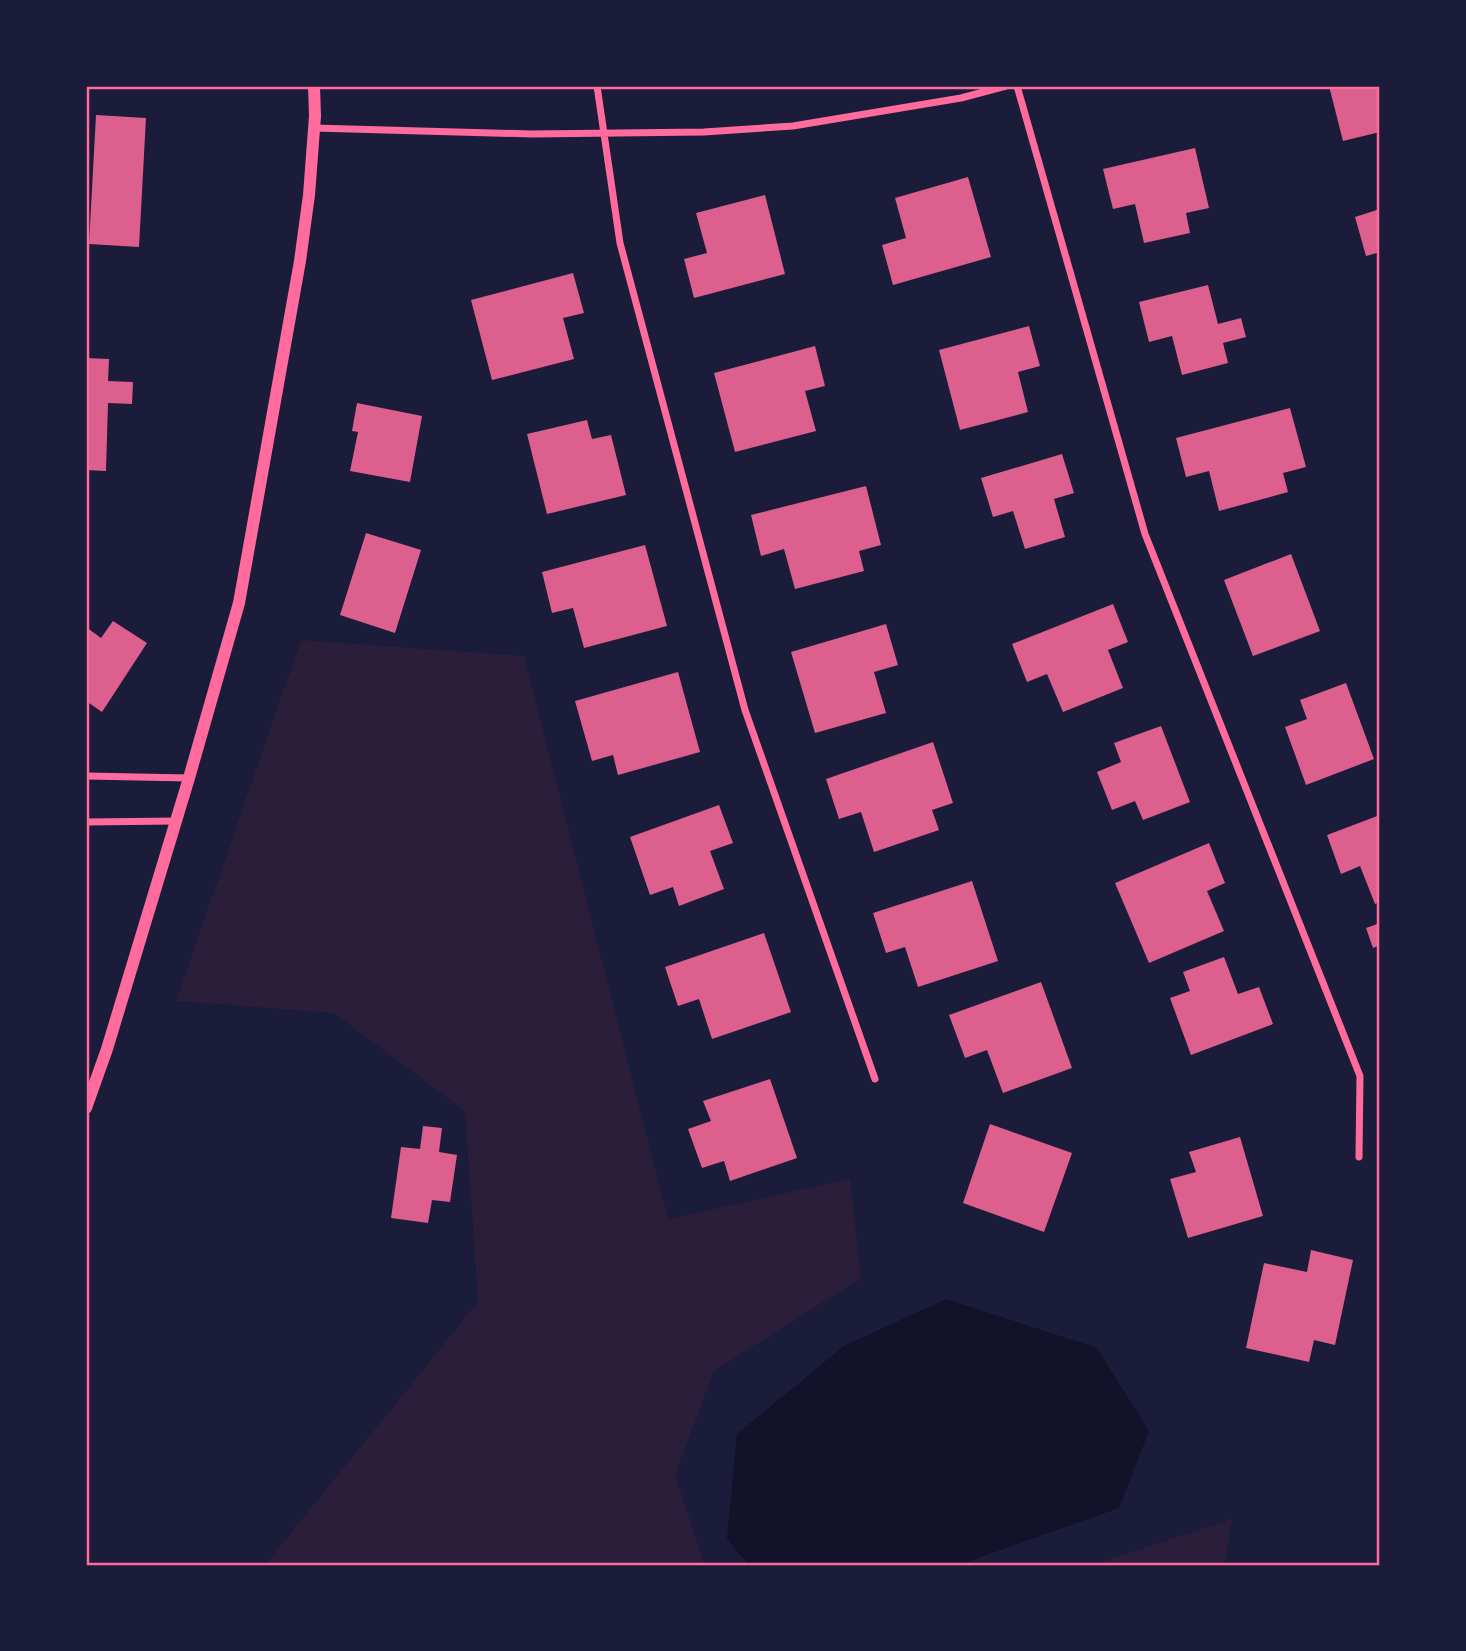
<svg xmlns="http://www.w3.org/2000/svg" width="1466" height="1651" viewBox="0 0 1466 1651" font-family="Jost,sans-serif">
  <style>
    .green { fill: #2a1e3b }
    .water { fill: #12122b }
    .building { fill: #dd5f8e }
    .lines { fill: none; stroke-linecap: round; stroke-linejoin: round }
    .minor { stroke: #ff6b9d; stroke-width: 7 }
    .tertiary { stroke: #ff6b9d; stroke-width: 12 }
    .neatline { fill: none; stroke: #ff6b9d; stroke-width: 2.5 }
  </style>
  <rect width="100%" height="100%" fill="#1b1b3a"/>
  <path class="green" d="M 301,640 L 524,656 L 668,1219 L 850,1179 L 861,1278 L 714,1371 L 675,1475 L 705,1565 L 265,1565 L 478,1302 L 465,1111 L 334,1013 L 176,1001 Z
    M 1232,1519 L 1225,1565 L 1093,1565 Z"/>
  <path class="water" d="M 946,1299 L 1097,1348 L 1149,1431 L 1119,1508 L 958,1565 L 749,1565 L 727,1539 L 737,1434 L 844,1346 Z"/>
  <path class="building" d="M 1329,86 L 1380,86 L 1380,132 L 1343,141 Z
    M 96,115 L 146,118 L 139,247 L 89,244 Z
    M 1195,148 L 1209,208 L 1186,213 L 1190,233 L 1144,243 L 1135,204 L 1113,209 L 1103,169 Z
    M 968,177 L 991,257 L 893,285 L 882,245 L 906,238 L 895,198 Z
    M 765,195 L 785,274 L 694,298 L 684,259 L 707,253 L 696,213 Z
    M 1380,209 L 1380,252 L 1366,256 L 1355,217 Z
    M 573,273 L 584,313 L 563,318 L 574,359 L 492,380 L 471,300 Z
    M 1208,285 L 1218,324 L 1241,318 L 1246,337 L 1223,343 L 1228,363 L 1182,375 L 1172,336 L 1149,342 L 1139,302 Z
    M 1029,326 L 1040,366 L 1018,372 L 1028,412 L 960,430 L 939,350 Z
    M 815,346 L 825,386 L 805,391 L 816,431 L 735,452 L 714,373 Z
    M 86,358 L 109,359 L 108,381 L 133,382 L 132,404 L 108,403 L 106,471 L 86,470 Z
    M 357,403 L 422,416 L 410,482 L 350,471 L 358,432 L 352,431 Z
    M 1290,408 L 1306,467 L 1283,473 L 1288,492 L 1219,511 L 1209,471 L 1186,477 L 1176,438 Z
    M 587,420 L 592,439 L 611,435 L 626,495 L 547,514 L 527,434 Z
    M 1062,454 L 1074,493 L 1054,499 L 1065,537 L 1025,549 L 1013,511 L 993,517 L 981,478 Z
    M 866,486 L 881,545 L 859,551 L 864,571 L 795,589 L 784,549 L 761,556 L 751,515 Z
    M 366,533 L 421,550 L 395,633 L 340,615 Z
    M 645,545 L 667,626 L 584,648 L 573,608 L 552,613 L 542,572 Z
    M 1291,554 L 1320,631 L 1253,656 L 1224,580 Z
    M 1113,604 L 1128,642 L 1108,650 L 1123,688 L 1063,712 L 1047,674 L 1027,682 L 1012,644 Z
    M 113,621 L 147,643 L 102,712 L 86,701 L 86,627 L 101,638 Z
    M 886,624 L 898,665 L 874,672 L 886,713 L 815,733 L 791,652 Z
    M 678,672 L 700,752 L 618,775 L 613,755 L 592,761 L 575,701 Z
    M 1346,683 L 1374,759 L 1306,785 L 1285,727 L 1307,719 L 1300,700 Z
    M 1161,726 L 1190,802 L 1143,820 L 1135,801 L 1112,810 L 1097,772 L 1121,762 L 1114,743 Z
    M 933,742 L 953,803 L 932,810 L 939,830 L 874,852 L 861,812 L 839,819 L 826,779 Z
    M 719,805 L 733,843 L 710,851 L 724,889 L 679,906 L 673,887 L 650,895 L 630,837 Z
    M 1380,815 L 1380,902 L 1375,904 L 1360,866 L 1341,874 L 1327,835 Z
    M 1209,843 L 1225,883 L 1207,891 L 1224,931 L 1149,963 L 1115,883 Z
    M 972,881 L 998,961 L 918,987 L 905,947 L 886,953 L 873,913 Z
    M 1380,923 L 1380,945 L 1373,948 L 1366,928 Z
    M 764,933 L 791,1012 L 712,1039 L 699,999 L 678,1006 L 665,967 Z
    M 1224,957 L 1238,994 L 1259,987 L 1273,1024 L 1191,1055 L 1170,998 L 1190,991 L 1183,972 Z
    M 1041,982 L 1072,1068 L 1003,1093 L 987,1050 L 965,1058 L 949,1015 Z
    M 770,1079 L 797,1158 L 730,1181 L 724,1161 L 702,1168 L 688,1129 L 711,1121 L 703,1101 Z
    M 990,1124 L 1072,1153 L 1044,1232 L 963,1203 Z
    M 423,1126 L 442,1128 L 439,1152 L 457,1155 L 450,1202 L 432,1200 L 428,1223 L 391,1218 L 401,1147 L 420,1149 Z
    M 1240,1137 L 1263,1216 L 1188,1238 L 1170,1179 L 1196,1172 L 1189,1152 Z
    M 1311,1250 L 1353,1260 L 1335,1345 L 1314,1340 L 1309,1362 L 1246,1348 L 1264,1263 L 1307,1272 Z"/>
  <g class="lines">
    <path class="minor" d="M 597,86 L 620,243 L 745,710 L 875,1079
      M 1017,86 L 1145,534 L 1360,1076 L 1359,1157
      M 314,128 L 532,134 L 704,132 L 793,126 L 961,98 L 1006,86
      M 86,776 L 189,778
      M 86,822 L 176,821"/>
    <path class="tertiary" d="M 86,1108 L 107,1049 L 189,778 L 239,603 L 300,261 L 309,195 L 315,116 L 314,86"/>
  </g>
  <rect width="1466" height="1651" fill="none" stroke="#1b1b3a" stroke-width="175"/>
  <rect x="88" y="88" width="1290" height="1476" class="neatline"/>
</svg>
